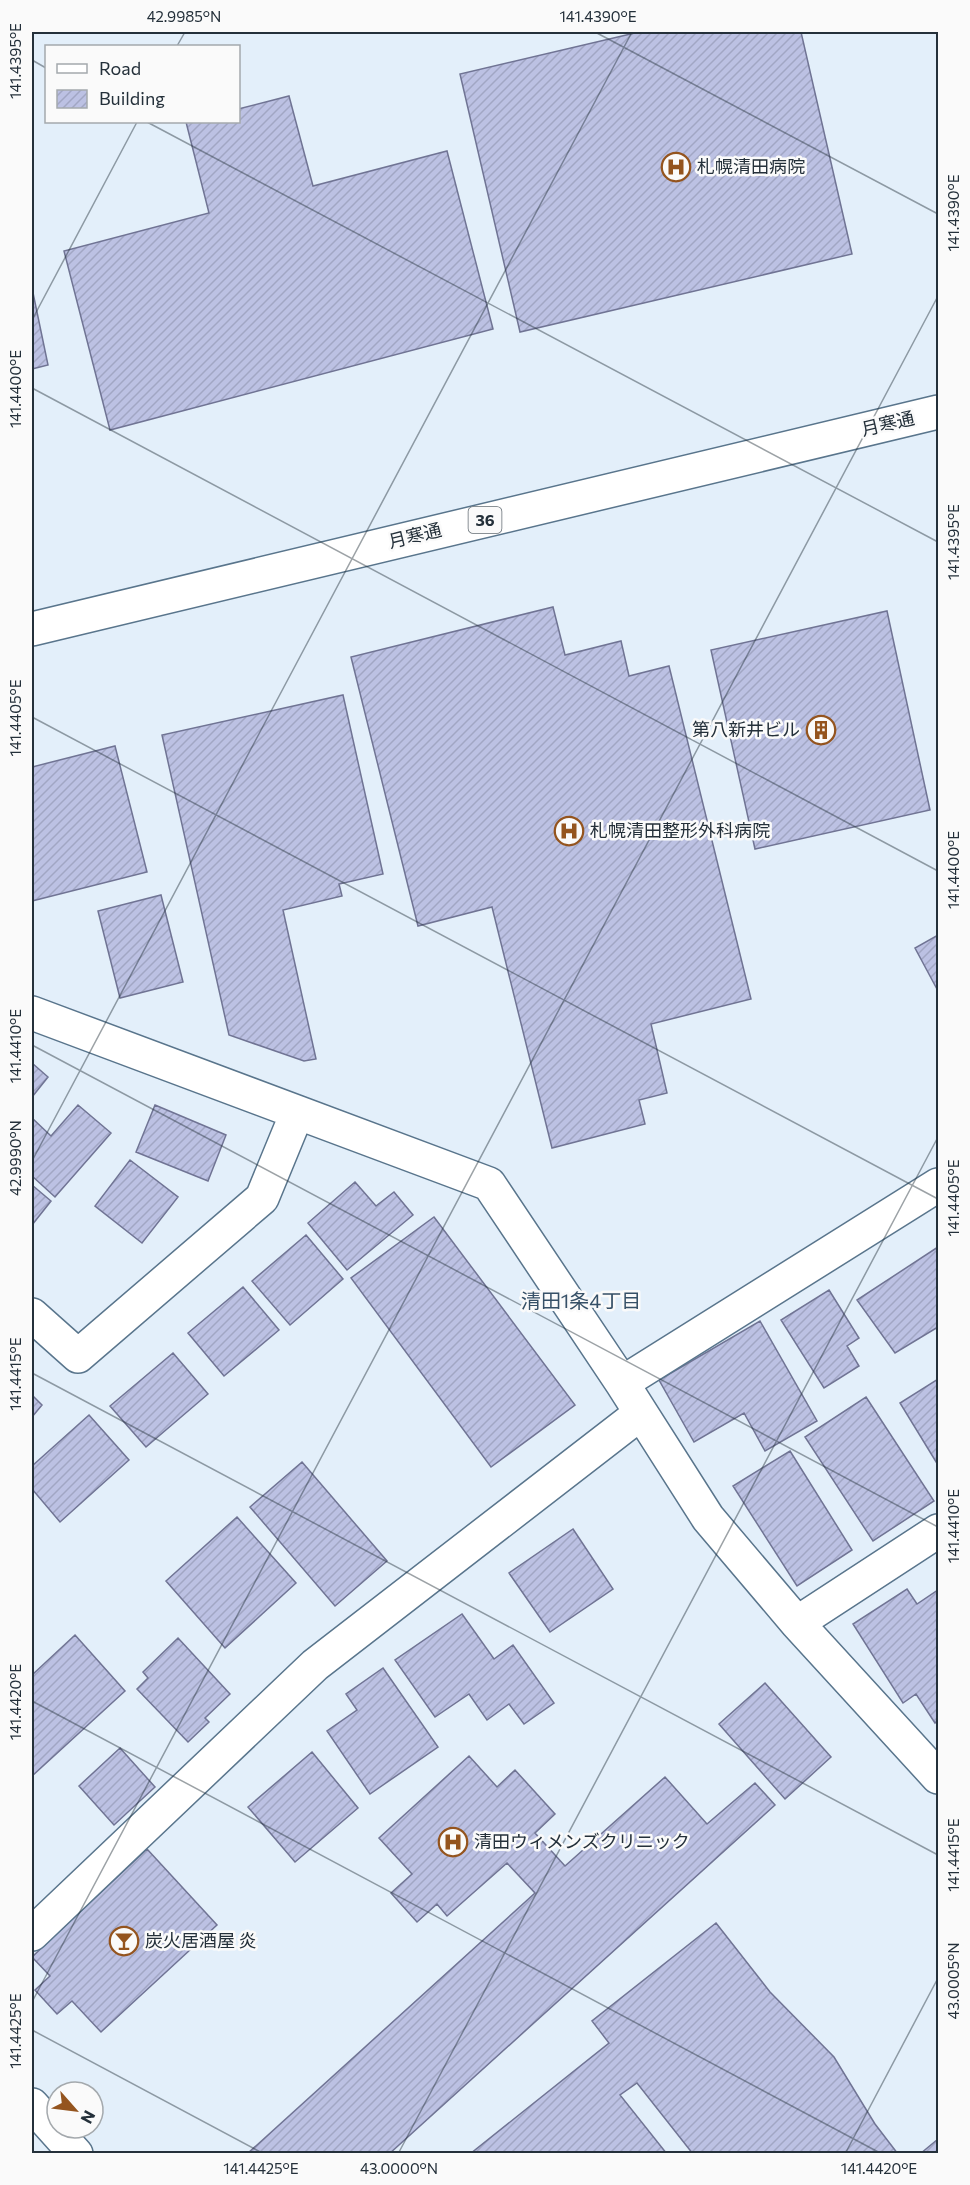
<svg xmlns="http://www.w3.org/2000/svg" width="970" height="2185" viewBox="0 0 970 2185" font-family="Commissioner,'Noto Sans JP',sans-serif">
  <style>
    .building { fill: url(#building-hatch); stroke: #707494; stroke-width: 1.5 }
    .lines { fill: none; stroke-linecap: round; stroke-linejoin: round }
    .street-casing { stroke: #59758c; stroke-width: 36 }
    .secondary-casing { stroke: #59758c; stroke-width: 36 }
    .highway-casing { stroke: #59758c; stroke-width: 36 }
    .street { stroke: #fff; stroke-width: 33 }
    .secondary { stroke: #fff; stroke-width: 33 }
    .highway { stroke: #fff; stroke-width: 33 }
    .ticks { fill: none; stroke: #24303a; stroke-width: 1.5; stroke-opacity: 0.45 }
    .labels { text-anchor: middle; stroke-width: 5; stroke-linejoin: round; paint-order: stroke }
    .shield { fill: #fafafa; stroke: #646d74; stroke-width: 1.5 }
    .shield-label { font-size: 16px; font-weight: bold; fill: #24303a }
    .poi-label { font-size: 18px; fill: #24303a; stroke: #fafafa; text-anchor: start }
    .street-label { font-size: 18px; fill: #24303a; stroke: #fafafa }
    .neighbourhood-label { font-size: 20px; fill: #365067; stroke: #fafafa }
    .neatline { fill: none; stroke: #24303a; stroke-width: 2 }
    .ticks-label { font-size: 15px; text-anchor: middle; fill: #24303a }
  </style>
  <defs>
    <pattern id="building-hatch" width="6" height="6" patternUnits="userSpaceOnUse" patternTransform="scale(1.5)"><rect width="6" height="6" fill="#bcc1e3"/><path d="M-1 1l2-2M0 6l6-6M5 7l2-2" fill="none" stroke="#a1a6c4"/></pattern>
  </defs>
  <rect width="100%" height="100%" fill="#e3effa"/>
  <path class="building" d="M 639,32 L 801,32 L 852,254 L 520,332 L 460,74 Z
    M 289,96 L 313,186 L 447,151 L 493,329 L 110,430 L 64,251 L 209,213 L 186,122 L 238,122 L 238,109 Z
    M 32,288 L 48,365 L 32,369 Z
    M 553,607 L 565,655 L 621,641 L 629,676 L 669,666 L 751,999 L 651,1024 L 667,1093 L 639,1100 L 645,1124 L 552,1148 L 492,907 L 418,926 L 351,657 Z
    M 887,611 L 930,810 L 755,849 L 711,650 Z
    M 343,695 L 383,874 L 339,884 L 342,896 L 283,910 L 316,1059 L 304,1061 L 229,1035 L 162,735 Z
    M 115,746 L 147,872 L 32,901 L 32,767 Z
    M 161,895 L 183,982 L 120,998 L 98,911 Z
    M 938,935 L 938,991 L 915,948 Z
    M 32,1063 L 48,1077 L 32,1097 Z
    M 78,1105 L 111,1133 L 55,1197 L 32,1176 L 32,1118 L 51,1136 Z
    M 155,1105 L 226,1135 L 208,1181 L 136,1152 Z
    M 130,1160 L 178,1197 L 142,1243 L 95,1206 Z
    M 355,1182 L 376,1206 L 394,1192 L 413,1215 L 347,1270 L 308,1223 Z
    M 32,1185 L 51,1201 L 32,1225 Z
    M 434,1217 L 575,1405 L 491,1467 L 351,1278 Z
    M 306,1235 L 343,1279 L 290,1325 L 252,1281 Z
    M 938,1247 L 938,1327 L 895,1353 L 857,1300 Z
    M 243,1287 L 279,1330 L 224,1376 L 188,1333 Z
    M 829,1290 L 859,1338 L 847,1346 L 859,1366 L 824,1388 L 781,1320 Z
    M 760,1321 L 817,1421 L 765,1451 L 744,1413 L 694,1442 L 659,1380 Z
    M 173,1353 L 208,1394 L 146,1447 L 110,1406 Z
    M 938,1379 L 938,1465 L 900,1403 Z
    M 32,1395 L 42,1405 L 32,1417 Z
    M 866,1397 L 934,1501 L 873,1541 L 805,1437 Z
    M 89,1415 L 129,1460 L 60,1522 L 32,1489 L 32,1466 Z
    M 790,1451 L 852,1550 L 797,1586 L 733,1486 Z
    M 302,1462 L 387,1561 L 335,1606 L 250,1507 Z
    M 237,1517 L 296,1583 L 225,1648 L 166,1581 Z
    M 573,1529 L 613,1589 L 550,1632 L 509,1573 Z
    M 907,1589 L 917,1604 L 938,1590 L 938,1720 L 935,1723 L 916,1694 L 903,1703 L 853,1624 Z
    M 462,1614 L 494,1659 L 513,1645 L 554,1703 L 524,1724 L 509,1704 L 487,1720 L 469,1694 L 435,1717 L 395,1660 Z
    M 75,1635 L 125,1691 L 32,1776 L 32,1675 Z
    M 178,1638 L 230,1694 L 205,1718 L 209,1722 L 188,1742 L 137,1689 L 148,1678 L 143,1672 Z
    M 383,1668 L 438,1747 L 370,1794 L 327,1731 L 357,1710 L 346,1694 Z
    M 765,1683 L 831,1757 L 785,1799 L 719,1724 Z
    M 120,1748 L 155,1787 L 114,1825 L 79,1786 Z
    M 312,1752 L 358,1808 L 295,1862 L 248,1807 Z
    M 469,1756 L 497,1787 L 515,1770 L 555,1814 L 535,1833 L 565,1866 L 665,1777 L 707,1824 L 755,1783 L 775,1805 L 389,2154 L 247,2154 L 535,1893 L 507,1863 L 447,1916 L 437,1904 L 417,1922 L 391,1893 L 412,1874 L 379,1838 Z
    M 147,1849 L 217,1925 L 101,2032 L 72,2001 L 57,2014 L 35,1990 L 50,1976 L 32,1957 Z
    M 716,1923 L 770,1992 L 834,2057 L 875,2124 L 898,2154 L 693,2154 L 637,2083 L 620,2095 L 667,2154 L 470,2154 L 609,2043 L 592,2021 Z
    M 938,2139 L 938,2154 L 920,2154 Z"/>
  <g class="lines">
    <g class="street-casing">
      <path id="street" d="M 32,1013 L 489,1184 L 622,1383 L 708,1518 L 797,1623 L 938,1777
        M 32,1315 L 78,1356 L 262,1198 L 297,1113
        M 622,1383 L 938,1185
        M 797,1623 L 938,1531
        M 32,1934 L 315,1665 L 641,1413"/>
    </g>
    <g class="secondary-casing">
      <path id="secondary" d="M 32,2105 L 76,2154"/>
    </g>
    <g class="highway-casing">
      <path id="highway" d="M 32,629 L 938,412"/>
    </g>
    <use href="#street" class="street"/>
    <use href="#secondary" class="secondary"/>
    <use href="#highway" class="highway"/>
  </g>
  <path class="ticks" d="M 595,32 L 938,214M 177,46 L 185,32M 32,60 L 46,68M 147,122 L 938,542M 32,320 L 137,122M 32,388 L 938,871M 32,717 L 938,1199M 32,1045 L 938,1527M 32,1161 L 632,32M 32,1373 L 938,1855M 32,1701 L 882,2154M 32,2002 L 938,296M 32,2030 L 264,2154M 398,2154 L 938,1137M 845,2154 L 938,1978"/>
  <defs>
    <g id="hospital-ring" transform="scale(1.5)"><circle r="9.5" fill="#fafafa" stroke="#94541e" stroke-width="1.5"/><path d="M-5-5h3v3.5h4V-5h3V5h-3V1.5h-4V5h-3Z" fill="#94541e"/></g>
    <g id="building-ring" transform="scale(1.5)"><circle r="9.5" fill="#fafafa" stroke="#94541e" stroke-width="1.5"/><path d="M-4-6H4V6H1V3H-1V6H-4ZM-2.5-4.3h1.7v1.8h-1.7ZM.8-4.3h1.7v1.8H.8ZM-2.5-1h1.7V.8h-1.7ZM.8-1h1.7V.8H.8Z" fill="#94541e"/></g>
    <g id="bar-ring" transform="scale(1.5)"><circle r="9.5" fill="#fafafa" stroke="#94541e" stroke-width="1.5"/><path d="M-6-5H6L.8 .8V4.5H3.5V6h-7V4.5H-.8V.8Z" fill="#94541e"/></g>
  </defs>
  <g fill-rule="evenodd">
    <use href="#hospital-ring" x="676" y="167"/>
    <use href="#building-ring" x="821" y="730"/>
    <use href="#hospital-ring" x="569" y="831"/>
    <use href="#hospital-ring" x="453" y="1842"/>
    <use href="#bar-ring" x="124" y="1941"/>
  </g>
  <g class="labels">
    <rect class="shield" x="468.5" y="507" width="33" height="26" rx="4.5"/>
    <g class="shield-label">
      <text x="485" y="526">36</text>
    </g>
    <g class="poi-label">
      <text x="697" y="173">札幌清田病院</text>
      <text x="800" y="736" text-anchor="end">第八新井ビル</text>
      <text x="590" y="837">札幌清田整形外科病院</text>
      <text x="474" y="1848">清田ウィメンズクリニック</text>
      <text x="145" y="1947">炭火居酒屋 炎</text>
    </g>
    <g class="street-label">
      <text transform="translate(888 424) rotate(-13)" y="6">月寒通</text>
      <text transform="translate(415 536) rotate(-14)" y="6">月寒通</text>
    </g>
    <g class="neighbourhood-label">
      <text x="581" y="1308">清田1条4丁目</text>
    </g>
  </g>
  <rect width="970" height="2185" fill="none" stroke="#fafafa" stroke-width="66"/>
  <rect x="45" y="45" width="195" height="78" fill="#fafafa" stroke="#a4a9ad" stroke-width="1.5"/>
  <rect x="57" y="64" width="30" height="9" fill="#ffffff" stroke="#a4a9ad" stroke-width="1.5"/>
  <text x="99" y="75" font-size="18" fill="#24303a">Road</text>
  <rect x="57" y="90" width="30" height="18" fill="url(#building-hatch)" stroke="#a4a9ad" stroke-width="1.5"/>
  <text x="99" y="105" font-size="18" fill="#24303a">Building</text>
  <g transform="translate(75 2110) rotate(118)"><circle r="28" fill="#fafafa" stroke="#a4a9ad" stroke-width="1.5"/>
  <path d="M0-4.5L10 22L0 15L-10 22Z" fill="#94541e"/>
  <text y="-9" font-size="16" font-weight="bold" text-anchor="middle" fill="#24303a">N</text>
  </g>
  <rect x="33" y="33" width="904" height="2119" class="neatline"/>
  <g class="ticks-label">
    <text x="184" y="22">42.9985°N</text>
    <text x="598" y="22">141.4390°E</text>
    <text transform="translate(16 61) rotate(-90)" y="5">141.4395°E</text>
    <text transform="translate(954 213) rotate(-90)" y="5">141.4390°E</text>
    <text transform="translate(16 389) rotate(-90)" y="5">141.4400°E</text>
    <text transform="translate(954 542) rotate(-90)" y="5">141.4395°E</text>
    <text transform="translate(16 718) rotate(-90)" y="5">141.4405°E</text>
    <text transform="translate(954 870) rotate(-90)" y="5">141.4400°E</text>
    <text transform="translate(16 1046) rotate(-90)" y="5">141.4410°E</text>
    <text transform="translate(16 1158) rotate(-90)" y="5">42.9990°N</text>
    <text transform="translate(954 1198) rotate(-90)" y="5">141.4405°E</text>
    <text transform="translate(16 1374) rotate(-90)" y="5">141.4415°E</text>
    <text transform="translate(954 1526) rotate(-90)" y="5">141.4410°E</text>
    <text transform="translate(16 1702) rotate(-90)" y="5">141.4420°E</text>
    <text transform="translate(954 1855) rotate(-90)" y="5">141.4415°E</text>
    <text transform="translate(954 1981) rotate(-90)" y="5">43.0005°N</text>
    <text transform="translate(16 2031) rotate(-90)" y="5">141.4425°E</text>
    <text x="261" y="2174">141.4425°E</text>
    <text x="399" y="2174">43.0000°N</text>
    <text x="879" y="2174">141.4420°E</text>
  </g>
</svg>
